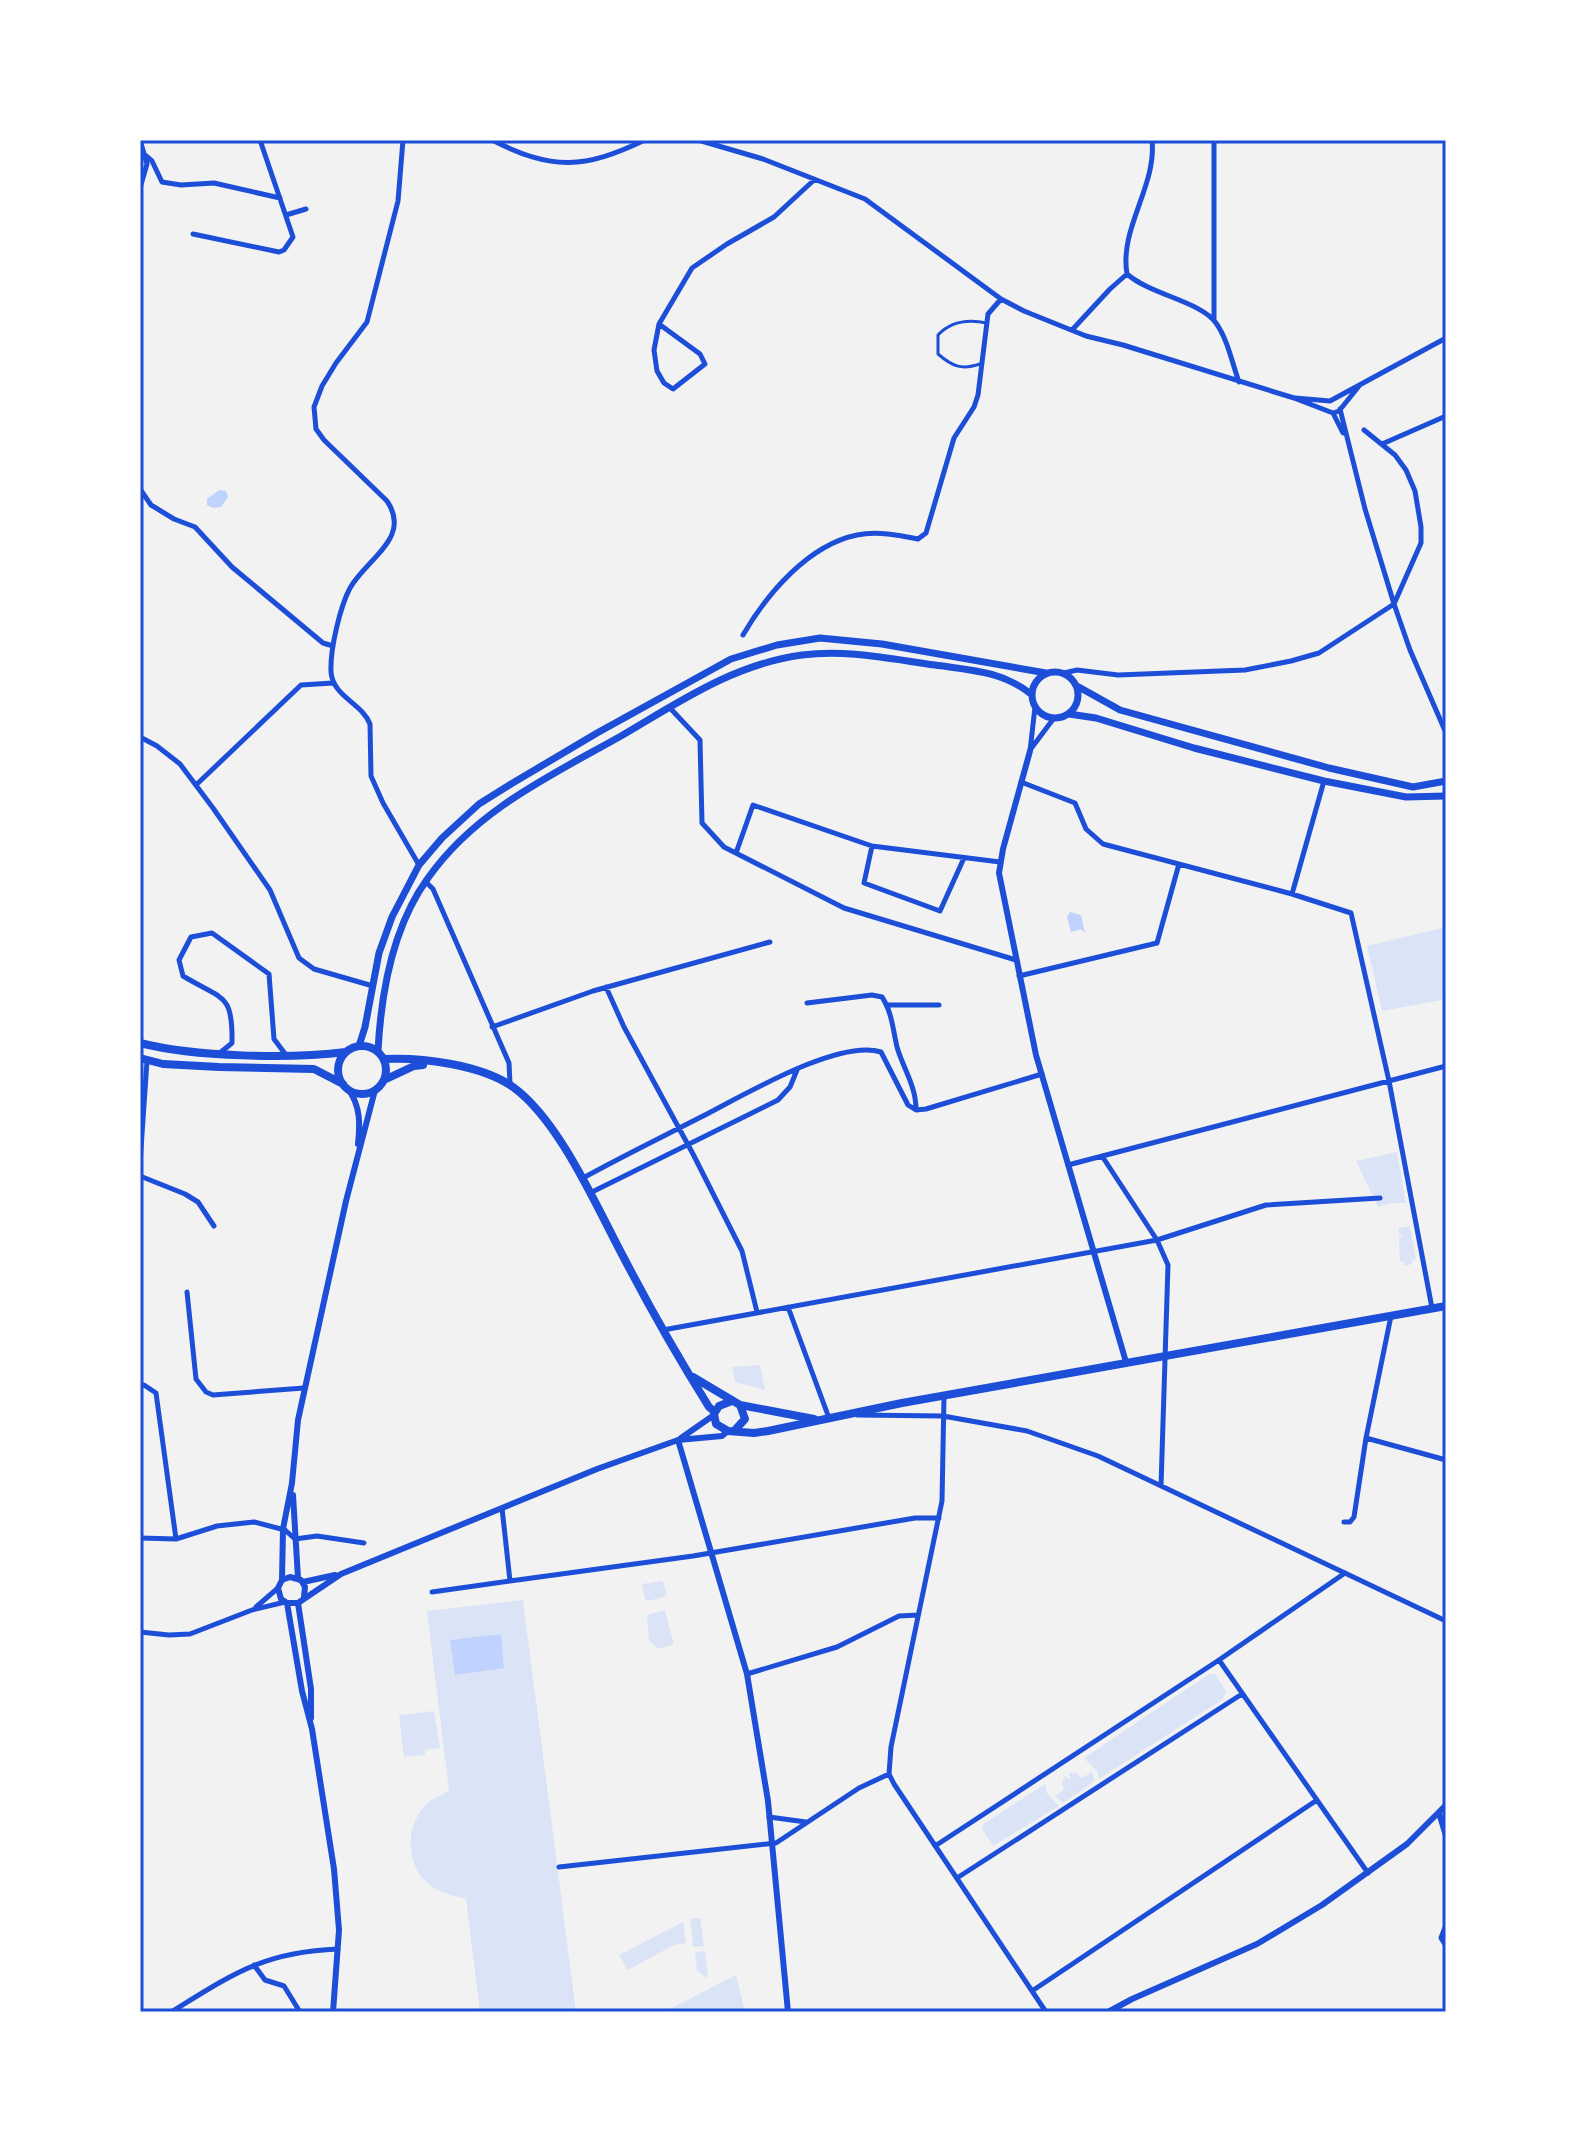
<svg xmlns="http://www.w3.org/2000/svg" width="1586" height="2152" viewBox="0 0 1586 2152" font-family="Ubuntu,sans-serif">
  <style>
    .green { fill: #dbe4f7 }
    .water { fill: #bfd3fe }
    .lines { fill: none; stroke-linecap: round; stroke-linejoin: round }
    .service { stroke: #1d4ed8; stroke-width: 3 }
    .minor { stroke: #1d4ed8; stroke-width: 5 }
    .tertiary { stroke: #1d4ed8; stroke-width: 6 }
    .secondary { stroke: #1d4ed8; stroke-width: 7 }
    .primary { stroke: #1d4ed8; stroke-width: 8 }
    .neatline { fill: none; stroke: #1d4ed8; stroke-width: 3 }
  </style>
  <rect width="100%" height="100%" fill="#f2f2f2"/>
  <path class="green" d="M 1446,927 L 1446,999 L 1382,1011 L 1367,946 Z
    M 1397,1152 L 1406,1203 L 1390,1203 L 1378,1207 L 1356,1161 Z
    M 1410,1226 L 1416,1259 L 1412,1260 L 1412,1264 L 1404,1266 L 1403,1261 L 1400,1262 L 1399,1238 L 1403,1237 L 1399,1235 L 1399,1228 Z
    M 760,1365 L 765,1390 L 735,1382 L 732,1367 Z
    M 663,1581 L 667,1596 L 648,1601 L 645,1599 L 642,1584 Z
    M 523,1600 L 576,2012 L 480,2012 L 466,1899 C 456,1896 444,1894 436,1889 C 407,1873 403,1832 423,1808 C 430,1799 440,1796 449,1791 L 427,1611 Z
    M 665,1610 L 674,1644 L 659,1649 L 649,1641 L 647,1615 Z
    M 1209,1674 L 1215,1674 L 1226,1691 L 1223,1699 L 1099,1779 L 1097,1771 L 1084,1758 Z
    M 434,1711 L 440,1748 L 425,1750 L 425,1755 L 404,1757 L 399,1715 Z
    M 1092,1772 L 1095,1781 L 1063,1803 L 1055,1796 L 1064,1790 L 1062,1782 L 1065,1776 L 1069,1779 L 1071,1778 L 1068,1773 L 1077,1773 L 1082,1778 Z
    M 1045,1784 L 1047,1793 L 1059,1806 L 993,1846 L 982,1829 L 983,1824 Z
    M 700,1918 L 704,1946 L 693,1947 L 690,1919 Z
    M 683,1922 L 686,1943 L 674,1945 L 628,1970 L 619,1955 Z
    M 705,1951 L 708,1978 L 707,1978 L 697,1971 L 695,1952 Z
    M 736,1975 L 745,2012 L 664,2012 Z"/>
  <path class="water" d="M 219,490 L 226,491 L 228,497 L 221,507 L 213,508 L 207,505 L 207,499 Z
    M 1070,912 L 1081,915 L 1085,933 L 1081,929 L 1071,932 L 1067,917 Z
    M 501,1634 L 504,1668 L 455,1675 L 450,1640 Z"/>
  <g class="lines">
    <path class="service" d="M 980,364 C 962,370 953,367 938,354 L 938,335 C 951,321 968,319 987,323"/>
    <path class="minor" d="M 403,140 L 398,201 L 367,322 L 336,363 L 322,386 L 314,407 L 316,429 L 324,440 L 387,501 C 412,538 367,558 350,588 C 340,607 330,649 331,672 C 333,697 362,703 370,724 L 371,776 L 383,803 L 419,865
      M 492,140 C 553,171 584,169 645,140
      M 698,140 L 763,159 L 865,199 L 1001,299 L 1024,311 L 1086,336 L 1123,345 L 1294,398 L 1333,413 L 1339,411 L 1359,386
      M 1152,140 C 1157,186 1119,228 1127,274 C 1151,295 1200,301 1216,323 C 1228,340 1232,363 1239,382
      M 145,155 L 152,161 L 162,182 L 181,185 L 214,183 L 280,198
      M 140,188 L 147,164 L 140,140
      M 286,215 L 306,209
      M 193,234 L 279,252 L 284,250 L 293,237 L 260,140
      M 1214,319 L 1214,140
      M 659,324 L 700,354 L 705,364 L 673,389 L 664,383 L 657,371 L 654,350 L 659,324 L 692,268 L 727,244 L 774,217 L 814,180
      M 1072,330 L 1110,289 L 1127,274
      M 1295,398 L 1330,401
      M 1330,401 L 1446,338
      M 1340,409 L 1365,509 L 1394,604 L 1410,650 L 1446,733
      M 1333,413 L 1343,433
      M 1382,444 L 1446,416
      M 140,489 L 151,505 L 174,519 L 195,527 L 232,567 L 323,643 L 333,646
      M 743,635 C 767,594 808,545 857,535 C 877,531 898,535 918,539 L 926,533 L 954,438 L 974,407 L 978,395 L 988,314 L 1001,299
      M 1064,673 L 1077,670 L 1118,675 L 1245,670 L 1291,661 L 1319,653 L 1394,604 L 1421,543 L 1421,527 L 1415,491 L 1406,470 L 1395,455 L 1364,430
      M 670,708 L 700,740 L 702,823 L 724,847 L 844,908 L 1016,960
      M 140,737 L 157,746 L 180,764 L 213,808 L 270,890 L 299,958 L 314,969 L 373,986
      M 1030,750 L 1054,718
      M 1030,751 L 1035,707
      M 1021,782 L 1075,803 L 1086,829 L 1103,844 L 1292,894 L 1351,913 L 1389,1081 L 1432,1308
      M 196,785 L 301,685 L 333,683
      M 872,846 L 864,883 L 940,911 L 964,858
      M 736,853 L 753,805 L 872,846 L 1000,862
      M 425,881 L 433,889 L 509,1063 L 510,1084
      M 1292,894 L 1324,781
      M 1019,976 L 1157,943 L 1179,864
      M 606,987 L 624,1027 L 693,1154 L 742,1251 L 757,1312
      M 807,1003 L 872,995 L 882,997 C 892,1012 893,1030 897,1047 C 903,1068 916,1086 916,1109
      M 888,1005 L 939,1005
      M 492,1027 L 593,991 L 770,942
      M 221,1052 L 232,1043 C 233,993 223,1000 183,976 L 179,960 L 191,937 L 212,933 L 269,974 L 274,1039 L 286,1055
      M 1102,1156 L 1157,1240 L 1168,1265 L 1161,1486
      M 140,1163 L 147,1061
      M 1068,1165 L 1446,1066
      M 140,1176 L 185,1194 L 198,1202 L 214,1226
      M 583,1178 C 621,1157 660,1138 699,1118 C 739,1098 838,1038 881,1052 L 908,1105 L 916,1110 L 926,1109 L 1042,1074
      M 590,1193 L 778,1100 L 790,1087 L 797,1070
      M 187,1292 L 196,1379 L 206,1392 L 213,1395 L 304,1388
      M 788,1307 L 829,1418
      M 1391,1316 L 1366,1438 L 1446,1460
      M 663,1330 L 1157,1240 L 1266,1205 L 1380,1198
      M 140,1385 L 144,1385 L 156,1393 L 176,1539
      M 944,1396 L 942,1501 L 891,1747 L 889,1774 L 894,1784 L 1046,2012
      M 857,1415 L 943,1416 L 1027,1431 L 1098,1456 L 1446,1621
      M 502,1508 L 510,1581 L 693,1556 L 915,1518 L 939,1518
      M 1344,1522 L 1350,1522 L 1354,1517 L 1366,1438
      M 140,1538 L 176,1539 L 217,1526 L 254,1522 L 285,1530 L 295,1539 L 317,1536 L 364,1543
      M 432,1592 L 510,1581
      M 256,1607 L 278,1588
      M 140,1632 L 169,1635 L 190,1634 L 252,1610 L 285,1602
      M 1219,1660 L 1368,1873
      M 747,1674 L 837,1647 L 899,1616 L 918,1615
      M 769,1817 L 806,1822
      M 935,1846 L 1219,1660 L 1345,1573
      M 559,1867 L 776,1843 L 859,1788 L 889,1774
      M 957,1878 L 1242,1694
      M 1446,1925 L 1441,1938 L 1446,1946
      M 254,1965 L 265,1980 L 284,1986 L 300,2012
      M 1032,1991 L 1317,1800
      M 171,2012 C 233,1974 263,1952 338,1949"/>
    <path class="tertiary" d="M 1030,751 L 1003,849 L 999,873 L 1036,1055 L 1126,1362
      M 348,1089 C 361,1106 360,1125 358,1144
      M 375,1090 L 346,1201 L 298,1420 L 292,1483 L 283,1529 L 282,1580 L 278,1588 L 281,1599 L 287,1603 L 298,1603 L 341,1574 L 597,1469 L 678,1440 L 722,1436 L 728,1431
      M 681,1438 L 714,1415
      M 678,1440 L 747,1674 L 768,1801 L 788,2012
      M 293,1495 L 298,1578
      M 282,1580 L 290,1577 L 301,1580 L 305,1587 L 304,1597
      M 303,1582 L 335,1575
      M 287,1603 L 302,1691 L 312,1729 L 334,1869 L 339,1930 L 333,2012
      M 298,1603 L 311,1689 L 311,1718
      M 1439,1813 L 1446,1836
      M 1108,2012 L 1132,1999 L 1257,1944 L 1322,1905 L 1407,1844 L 1446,1805"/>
    <path class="secondary" d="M1032 695a23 23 0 1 1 46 0a23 23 0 1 1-46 0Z
      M 1077,686 L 1120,710 L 1329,768 L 1413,787 L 1446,781
      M 1069,714 L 1096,718 L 1194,748 L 1324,781 L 1406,797 L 1446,796
      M 359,1046 L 365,1027 L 379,953 L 392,917 L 419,865 L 442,838 L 479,804 L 511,784 L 597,733 L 731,659 L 777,645 L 820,638 L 882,644 L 1046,673
      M 378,1051 C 381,993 393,926 428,878 C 476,810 550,776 621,736 C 679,702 734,664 802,655 C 846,649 891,659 935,665 C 970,670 1002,671 1031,694"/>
    <path class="primary" d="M 140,1043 C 195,1057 289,1059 346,1052
      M338 1070a24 24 0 1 1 48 0a24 24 0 1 1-48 0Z
      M 140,1058 L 163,1064 L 219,1067 L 314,1069 L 343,1084
      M 384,1059 C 422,1057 482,1065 513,1087 C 560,1121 597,1208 625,1260 C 651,1310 679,1359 709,1407 L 715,1412
      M 384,1080 L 414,1066 L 423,1065
      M 693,1377 L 740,1405 L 814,1419
      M 732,1401 L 719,1406 L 714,1414 L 716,1424 L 728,1431 L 754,1433 L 768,1431 L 902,1403 L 1446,1306
      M 735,1430 L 745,1419 L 740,1405"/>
  </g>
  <rect width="1586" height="2152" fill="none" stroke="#ffffff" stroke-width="284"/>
  <rect x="142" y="142" width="1302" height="1868" class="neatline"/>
</svg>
